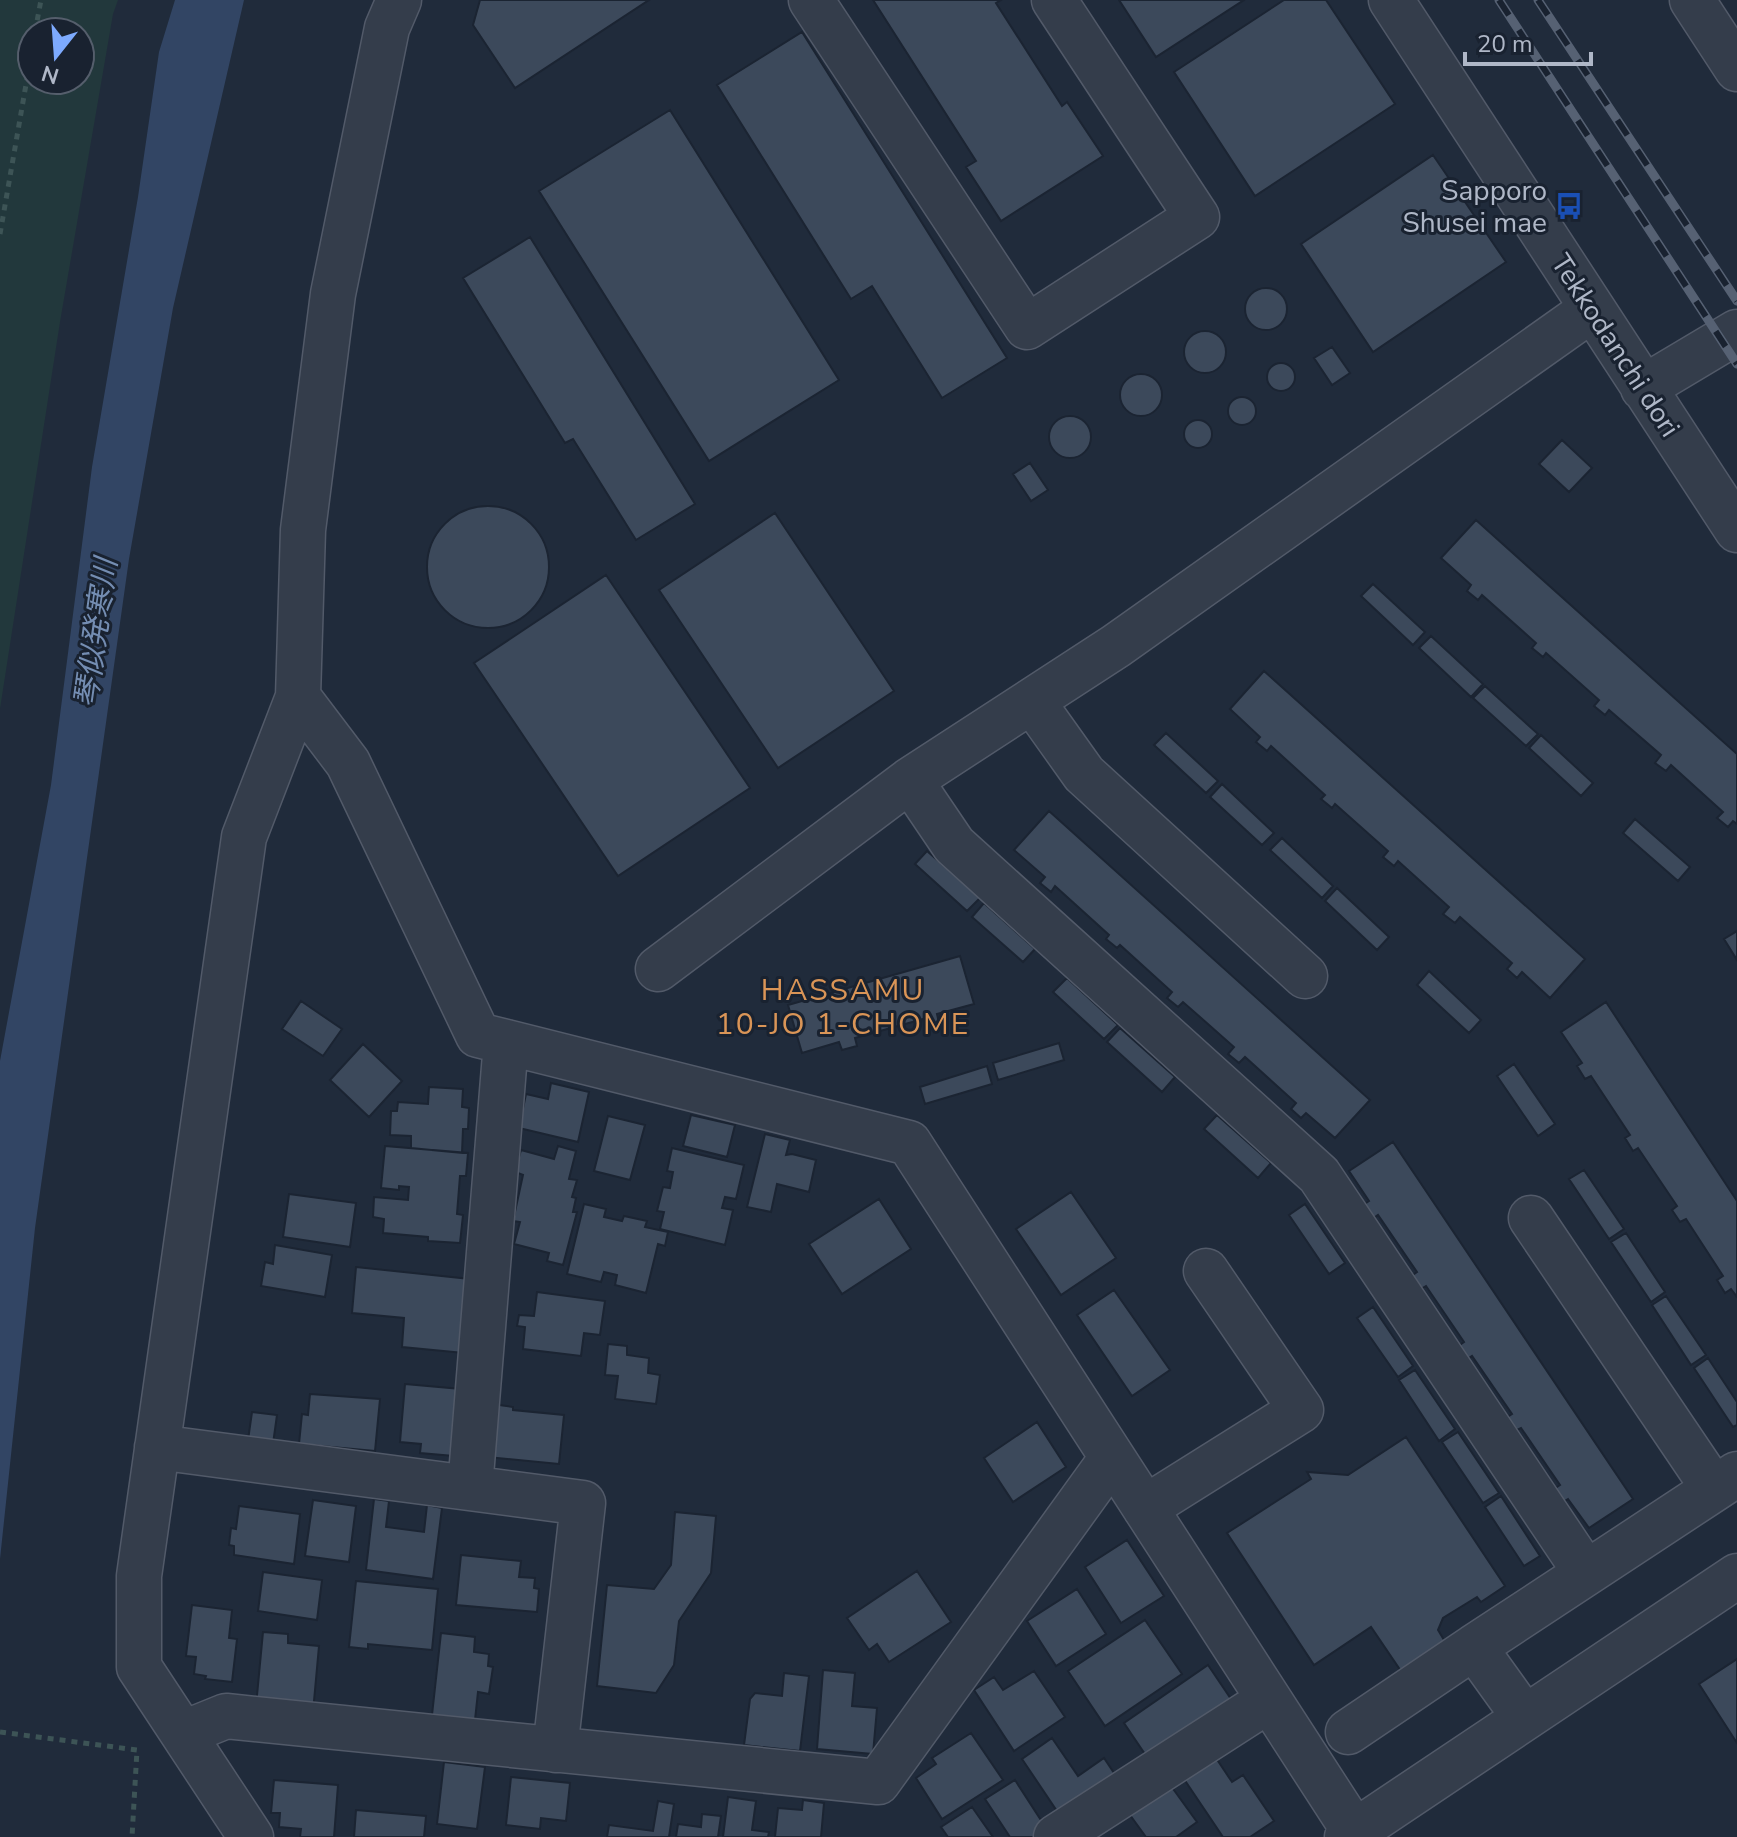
<svg xmlns="http://www.w3.org/2000/svg" width="1737" height="1837" viewBox="0 0 1737 1837" font-family="'Nunito Sans','Noto Sans JP',sans-serif">
  <style>
    .green { fill: #22383c; fill-rule: evenodd }
    .water { fill: #324564 }
    .building { fill: #3c495b; stroke: #1b2432; stroke-width: 2 }
    .lines { fill: none; stroke-linecap: round; stroke-linejoin: round }
    .minor-casing { stroke: #525a69; stroke-width: 47 }
    .path { stroke: #3d5456; stroke-width: 5; stroke-dasharray: 6 6; stroke-linecap: butt }
    .minor { stroke: #343d4b; stroke-width: 44 }
    .rail-casing { stroke: #566173; stroke-width: 9 }
    .rail { stroke: #192230; stroke-width: 6; stroke-dasharray: 18; stroke-linecap: butt }
    .labels { text-anchor: middle; stroke-width: 6; stroke-linejoin: round; paint-order: stroke }
    .poi-label { font-size: 28px; fill: #afb7c7; stroke: #192230; text-anchor: end }
    .street-label { font-size: 28px; fill: #afb7c7; stroke: #192230 }
    .water-label { font-size: 30px; font-style: italic; fill: #748db2; stroke: #192230 }
    .neighbourhood-label { font-size: 30px; letter-spacing: 2px; fill: #da9557; stroke: #192230 }
  </style>
  <rect width="100%" height="100%" fill="#202b3b"/>
  <path class="green" d="M 0,0 L 118,0 L 113,14 L 60,322 L 0,709 ZM 32,32 L 80,32 L 80,80 L 32,80 Z"/>
  <path class="water" d="M 175,0 L 244,0 L 173,308 L 129,559 L 35,1228 L 0,1559 L 0,1061 L 51,785 L 92,467 L 138,197 L 159,52 Z"/>
  <path class="building" d="M 480,0 L 649,0 L 515,88 L 473,25 Z
    M 873,0 L 1001,0 L 996,3 L 1062,106 L 1067,102 L 1103,156 L 1001,221 L 966,167 L 976,161 Z
    M 1119,0 L 1244,0 L 1156,57 Z
    M 1284,0 L 1326,0 L 1395,104 L 1255,196 L 1174,72 Z
    M 802,32 L 1007,358 L 942,398 L 872,286 L 851,299 L 717,85 Z
    M 670,110 L 839,380 L 709,461 L 539,191 Z
    M 1433,155 L 1506,262 L 1373,352 L 1301,244 Z
    M 530,237 L 695,504 L 636,540 L 573,439 L 565,443 L 463,278 Z
    M1245 309a21 21 0 1 1 42 0a21 21 0 1 1-42 0Z
    M1184 352a21 21 0 1 1 42 0a21 21 0 1 1-42 0Z
    M 1332,347 L 1350,373 L 1332,385 L 1314,358 Z
    M1267 377a14 14 0 1 1 28 0a14 14 0 1 1-28 0Z
    M1120 395a21 21 0 1 1 42 0a21 21 0 1 1-42 0Z
    M1228 411a14 14 0 1 1 28 0a14 14 0 1 1-28 0Z
    M1049 437a21 21 0 1 1 42 0a21 21 0 1 1-42 0Z
    M1184 434a14 14 0 1 1 28 0a14 14 0 1 1-28 0Z
    M 1562,440 L 1592,468 L 1569,492 L 1539,464 Z
    M 1030,463 L 1048,490 L 1031,501 L 1013,474 Z
    M427 567a61 61 0 1 1 122 0a61 61 0 1 1-122 0Z
    M 775,513 L 894,691 L 778,768 L 659,590 Z
    M 1476,520 L 1737,754 L 1737,824 L 1733,821 L 1728,827 L 1717,818 L 1723,812 L 1671,765 L 1666,771 L 1655,763 L 1661,755 L 1609,710 L 1605,715 L 1594,706 L 1599,700 L 1546,653 L 1543,657 L 1532,648 L 1536,643 L 1482,595 L 1478,600 L 1467,591 L 1471,585 L 1441,558 Z
    M 606,575 L 750,788 L 618,876 L 474,663 Z
    M 1373,584 L 1425,632 L 1413,645 L 1361,596 Z
    M 1431,636 L 1483,684 L 1471,697 L 1419,648 Z
    M 1264,671 L 1585,959 L 1550,998 L 1522,972 L 1517,978 L 1507,969 L 1512,963 L 1460,917 L 1455,923 L 1443,914 L 1449,907 L 1398,861 L 1394,866 L 1383,857 L 1388,851 L 1335,804 L 1332,808 L 1321,799 L 1325,795 L 1271,746 L 1267,751 L 1256,742 L 1260,737 L 1230,709 Z
    M 1485,686 L 1538,734 L 1526,746 L 1473,698 Z
    M 1166,733 L 1218,781 L 1206,793 L 1154,745 Z
    M 1541,735 L 1593,783 L 1581,796 L 1529,748 Z
    M 1222,784 L 1274,833 L 1262,845 L 1210,797 Z
    M 1049,811 L 1370,1100 L 1335,1138 L 1306,1113 L 1301,1118 L 1291,1109 L 1296,1103 L 1245,1057 L 1239,1063 L 1228,1054 L 1234,1047 L 1183,1002 L 1178,1007 L 1167,998 L 1172,992 L 1120,945 L 1117,948 L 1106,939 L 1109,935 L 1055,886 L 1051,892 L 1040,883 L 1045,877 L 1014,850 Z
    M 1635,819 L 1690,867 L 1678,881 L 1623,833 Z
    M 1282,838 L 1333,886 L 1322,898 L 1270,850 Z
    M 927,851 L 980,898 L 967,911 L 915,864 Z
    M 1337,888 L 1389,937 L 1377,950 L 1325,901 Z
    M 984,903 L 1035,949 L 1023,962 L 972,917 Z
    M 1737,931 L 1737,960 L 1724,939 Z
    M 960,956 L 974,1004 L 937,1014 L 939,1023 L 925,1027 L 923,1019 L 855,1038 L 857,1046 L 842,1050 L 839,1042 L 802,1053 L 788,1005 Z
    M 1429,971 L 1481,1020 L 1469,1033 L 1417,985 Z
    M 1067,978 L 1118,1025 L 1104,1039 L 1053,992 Z
    M 301,1001 L 342,1029 L 323,1056 L 282,1029 Z
    M 1606,1002 L 1737,1201 L 1737,1297 L 1731,1289 L 1725,1293 L 1717,1280 L 1723,1276 L 1686,1219 L 1680,1222 L 1672,1210 L 1677,1206 L 1638,1148 L 1633,1151 L 1625,1138 L 1630,1135 L 1591,1076 L 1585,1079 L 1577,1066 L 1582,1063 L 1561,1032 Z
    M 1120,1028 L 1175,1077 L 1162,1092 L 1107,1042 Z
    M 1059,1043 L 1064,1060 L 998,1080 L 993,1063 Z
    M 363,1044 L 402,1081 L 369,1117 L 330,1080 Z
    M 1514,1064 L 1555,1124 L 1538,1136 L 1497,1076 Z
    M 987,1066 L 992,1084 L 925,1104 L 920,1087 Z
    M 551,1083 L 589,1092 L 578,1142 L 519,1128 L 526,1094 L 548,1099 Z
    M 429,1087 L 463,1089 L 462,1107 L 469,1108 L 468,1129 L 463,1129 L 462,1153 L 411,1148 L 411,1136 L 390,1135 L 391,1111 L 397,1111 L 398,1102 L 428,1104 Z
    M 691,1115 L 735,1125 L 727,1157 L 683,1146 Z
    M 1217,1115 L 1271,1163 L 1258,1178 L 1204,1129 Z
    M 608,1116 L 645,1125 L 630,1180 L 594,1171 Z
    M 765,1134 L 790,1140 L 786,1155 L 792,1154 L 816,1160 L 809,1192 L 777,1184 L 771,1212 L 747,1207 Z
    M 1393,1142 L 1633,1499 L 1589,1528 L 1568,1499 L 1563,1502 L 1554,1489 L 1560,1485 L 1521,1428 L 1515,1431 L 1506,1418 L 1512,1414 L 1472,1356 L 1466,1360 L 1457,1347 L 1464,1342 L 1426,1286 L 1419,1290 L 1410,1277 L 1417,1272 L 1378,1215 L 1372,1219 L 1363,1205 L 1369,1201 L 1349,1171 Z
    M 385,1146 L 468,1153 L 466,1176 L 460,1176 L 457,1214 L 463,1215 L 460,1243 L 428,1241 L 428,1237 L 383,1233 L 384,1219 L 373,1217 L 374,1197 L 408,1200 L 409,1187 L 399,1186 L 399,1190 L 381,1188 Z
    M 558,1146 L 576,1151 L 569,1179 L 577,1180 L 572,1197 L 576,1198 L 573,1212 L 577,1212 L 563,1265 L 547,1261 L 549,1253 L 514,1244 L 520,1222 L 513,1221 L 523,1175 L 515,1172 L 521,1150 L 554,1159 Z
    M 672,1148 L 744,1165 L 736,1199 L 725,1197 L 722,1208 L 733,1210 L 725,1245 L 660,1229 L 664,1212 L 657,1211 L 663,1187 L 670,1188 L 673,1172 L 667,1171 Z
    M 1584,1170 L 1624,1229 L 1609,1239 L 1569,1179 Z
    M 1071,1192 L 1116,1258 L 1061,1295 L 1016,1229 Z
    M 289,1194 L 356,1203 L 350,1247 L 283,1237 Z
    M 879,1199 L 911,1249 L 842,1294 L 809,1244 Z
    M 584,1204 L 606,1209 L 604,1217 L 622,1221 L 624,1216 L 647,1221 L 645,1227 L 668,1232 L 665,1246 L 658,1244 L 646,1293 L 615,1285 L 617,1275 L 604,1272 L 601,1282 L 567,1274 Z
    M 1305,1204 L 1345,1263 L 1329,1274 L 1289,1215 Z
    M 1626,1233 L 1665,1292 L 1651,1302 L 1611,1242 Z
    M 275,1245 L 332,1255 L 325,1297 L 261,1286 L 265,1262 L 273,1264 Z
    M 356,1267 L 470,1279 L 464,1353 L 402,1347 L 404,1318 L 352,1313 Z
    M 1114,1290 L 1170,1370 L 1132,1396 L 1077,1315 Z
    M 537,1292 L 605,1301 L 600,1335 L 584,1333 L 581,1356 L 523,1349 L 525,1327 L 517,1326 L 519,1315 L 534,1316 Z
    M 1666,1296 L 1706,1355 L 1691,1365 L 1652,1305 Z
    M 1373,1307 L 1413,1366 L 1398,1377 L 1357,1318 Z
    M 608,1344 L 627,1346 L 627,1355 L 649,1358 L 648,1373 L 660,1375 L 656,1404 L 615,1399 L 618,1376 L 605,1375 Z
    M 1708,1358 L 1737,1402 L 1737,1425 L 1733,1427 L 1694,1368 Z
    M 1415,1370 L 1455,1429 L 1439,1441 L 1399,1380 Z
    M 405,1384 L 461,1389 L 454,1456 L 420,1453 L 421,1444 L 400,1442 Z
    M 310,1394 L 380,1399 L 375,1451 L 299,1444 L 302,1414 L 308,1415 Z
    M 492,1404 L 513,1407 L 513,1410 L 564,1415 L 559,1464 L 487,1457 Z
    M 252,1412 L 277,1415 L 273,1444 L 248,1440 Z
    M 1037,1422 L 1066,1467 L 1013,1502 L 984,1458 Z
    M 1458,1432 L 1499,1493 L 1483,1503 L 1442,1442 Z
    M 1406,1437 L 1505,1586 L 1481,1602 L 1477,1597 L 1443,1618 L 1438,1630 L 1447,1645 L 1403,1674 L 1371,1627 L 1314,1665 L 1227,1533 L 1311,1479 L 1307,1472 L 1348,1475 Z
    M 1501,1496 L 1540,1556 L 1524,1566 L 1485,1507 Z
    M 374,1499 L 389,1501 L 386,1527 L 424,1532 L 427,1505 L 442,1508 L 433,1579 L 366,1570 Z
    M 313,1500 L 356,1506 L 349,1562 L 305,1556 Z
    M 239,1506 L 300,1514 L 294,1564 L 234,1555 L 234,1546 L 229,1545 L 231,1528 L 236,1529 Z
    M 675,1512 L 716,1516 L 711,1573 L 679,1621 L 674,1665 L 656,1693 L 597,1686 L 607,1585 L 654,1589 L 671,1565 Z
    M 1127,1540 L 1164,1596 L 1121,1623 L 1085,1567 Z
    M 461,1555 L 521,1561 L 519,1577 L 535,1578 L 534,1588 L 539,1589 L 537,1612 L 456,1605 Z
    M 917,1571 L 951,1622 L 889,1662 L 877,1644 L 869,1650 L 847,1618 Z
    M 263,1572 L 322,1580 L 317,1620 L 258,1611 Z
    M 356,1581 L 438,1589 L 432,1650 L 368,1644 L 368,1649 L 349,1647 Z
    M 1077,1589 L 1106,1634 L 1056,1666 L 1027,1621 Z
    M 192,1605 L 232,1610 L 229,1638 L 237,1639 L 232,1682 L 205,1679 L 206,1676 L 194,1674 L 196,1657 L 186,1656 Z
    M 1145,1620 L 1182,1674 L 1105,1726 L 1068,1671 Z
    M 263,1632 L 288,1634 L 288,1643 L 319,1646 L 313,1712 L 256,1706 Z
    M 441,1633 L 475,1637 L 474,1652 L 489,1654 L 488,1666 L 493,1667 L 489,1694 L 478,1692 L 475,1720 L 432,1715 Z
    M 1737,1659 L 1737,1743 L 1699,1684 Z
    M 1208,1665 L 1235,1705 L 1151,1763 L 1124,1723 Z
    M 823,1670 L 855,1673 L 852,1706 L 877,1708 L 873,1754 L 817,1749 Z
    M 1034,1671 L 1065,1717 L 1014,1751 L 974,1690 L 994,1677 L 1003,1690 Z
    M 784,1673 L 809,1676 L 800,1751 L 744,1745 L 750,1699 L 755,1693 L 782,1696 Z
    M 971,1733 L 1003,1780 L 942,1819 L 916,1778 L 936,1764 L 932,1758 Z
    M 1052,1738 L 1078,1776 L 1104,1758 L 1120,1782 L 1063,1820 L 1022,1759 Z
    M 1216,1758 L 1232,1782 L 1243,1775 L 1274,1821 L 1250,1837 L 1223,1837 L 1184,1779 Z
    M 444,1762 L 485,1767 L 477,1829 L 437,1824 Z
    M 511,1777 L 570,1783 L 566,1821 L 541,1818 L 540,1829 L 506,1825 Z
    M 274,1780 L 338,1785 L 334,1837 L 300,1837 L 301,1829 L 279,1827 L 280,1813 L 271,1813 Z
    M 1015,1780 L 1046,1828 L 1033,1837 L 1010,1837 L 985,1799 Z
    M 1171,1786 L 1197,1822 L 1176,1837 L 1146,1837 L 1130,1815 Z
    M 728,1797 L 756,1801 L 752,1830 L 769,1832 L 768,1837 L 723,1837 Z
    M 803,1800 L 824,1803 L 821,1837 L 775,1837 L 778,1808 L 802,1810 Z
    M 658,1801 L 674,1804 L 669,1837 L 607,1837 L 609,1825 L 653,1831 Z
    M 972,1807 L 993,1837 L 948,1837 L 941,1827 Z
    M 356,1810 L 426,1816 L 424,1837 L 354,1837 Z
    M 702,1814 L 721,1816 L 718,1837 L 676,1837 L 678,1824 L 701,1827 Z"/>
  <g class="lines">
    <g class="minor-casing">
      <path id="minor" d="M 811,0 L 1027,327 L 1197,217 L 1054,0
        M 1391,0 L 1737,530
        M 1692,0 L 1737,69
        M 1643,388 L 1737,332
        M 298,697 L 348,763 L 478,1035 L 909,1143 L 1358,1837
        M 1032,701 L 1084,774 L 1305,976
        M 910,780 L 954,845 L 1319,1175 L 1586,1573
        M 658,969 L 910,780 L 1116,646 L 1592,309
        M 1531,1218 L 1714,1489
        M 157,1447 L 583,1503 L 555,1750
        M 470,1488 L 506,1042
        M 1145,1508 L 1301,1410 L 1206,1271
        M 1525,1718 L 1474,1647 L 1737,1474
        M 1348,1732 L 1474,1647
        M 184,1733 L 226,1716 L 878,1782 L 1112,1458
        M 251,1837 L 139,1667 L 139,1576 L 244,837 L 298,697 L 303,530 L 333,294 L 387,28 L 399,0
        M 1056,1837 L 1269,1700
        M 1347,1837 L 1737,1576"/>
    </g>
    <path class="path" d="M 35,32 L 41,0
      M 0,234 L 32,50
      M 0,1732 L 137,1750 L 132,1837"/>
    <use href="#minor" class="minor"/>
    <g class="rail-casing">
      <path id="rail" d="M 1499,0 L 1737,364
        M 1538,0 L 1737,301"/>
    </g>
    <use href="#rail" class="rail"/>
  </g>
  <defs>
    <g id="bus-bare" transform="scale(2.16)"><path d="M-5-6H5V4H4V6H2V4H-2V6H-4V4H-5ZM-3.5-4V0h7V-4ZM-3.5 1.2v1.5H-2V1.2ZM2 1.2v1.5H3.5V1.2Z" fill="#1a4fb4" stroke="#192230" stroke-width="2.5" paint-order="stroke"/></g>
  </defs>
  <g fill-rule="evenodd">
    <use href="#bus-bare" x="1569" y="206"/>
  </g>
  <g class="labels">
    <g class="poi-label">
      <text x="1547" y="200">Sapporo<tspan x="1547" dy="32">Shusei mae</tspan></text>
    </g>
    <g class="street-label">
      <text transform="translate(1616 345) rotate(57)" y="10">Tekkodanchi dori</text>
    </g>
    <g class="water-label">
      <text transform="translate(96 633) rotate(-82)" y="10">琴似発寒川</text>
    </g>
    <g class="neighbourhood-label">
      <text x="843" y="1000">HASSAMU<tspan x="843" dy="34">10-JO 1-CHOME</tspan></text>
    </g>
  </g>
  <g transform="translate(56 56) rotate(197)"><circle r="38" fill="#192230" stroke="#555e6c" stroke-width="2"/>
  <path d="M0-6L14 30L0 20L-14 30Z" fill="#7daafe"/>
  <text y="-12" font-size="22" font-weight="bold" text-anchor="middle" fill="#afb7c7">N</text>
  </g>
  <path d="M1465 52v12h126v-12" fill="none" stroke="#afb7c7" stroke-width="4"/>
  <text x="1477" y="52" font-size="24" fill="#afb7c7" stroke="#192230" stroke-width="6" paint-order="stroke">20 m</text>
</svg>
